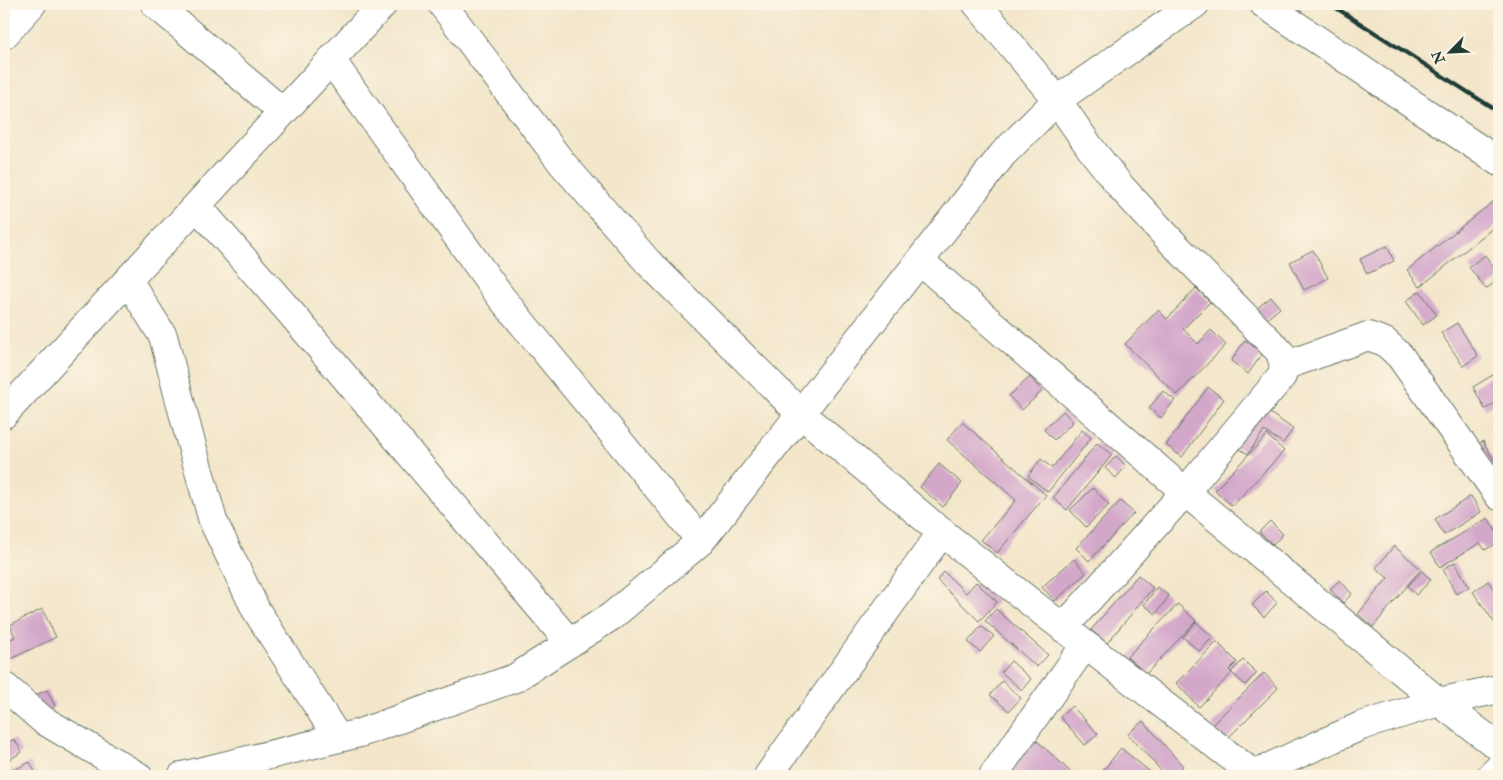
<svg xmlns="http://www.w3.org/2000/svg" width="1503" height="780" viewBox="0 0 1503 780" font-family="'IM FELL Double Pica',serif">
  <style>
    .building { fill: #d3a7ca }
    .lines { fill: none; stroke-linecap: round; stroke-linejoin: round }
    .minor-casing { stroke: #697868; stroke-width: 30 }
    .minor { stroke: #fff; stroke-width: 28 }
    .rail { stroke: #1f3d34; stroke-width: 4 }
  </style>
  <rect width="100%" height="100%" fill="#fcf5e5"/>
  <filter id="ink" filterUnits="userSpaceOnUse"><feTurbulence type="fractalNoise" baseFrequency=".02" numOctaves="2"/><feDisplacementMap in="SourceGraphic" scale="10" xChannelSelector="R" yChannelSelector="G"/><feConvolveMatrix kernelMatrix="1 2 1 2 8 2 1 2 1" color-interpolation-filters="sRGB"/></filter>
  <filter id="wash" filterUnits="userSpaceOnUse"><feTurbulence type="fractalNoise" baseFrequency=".0096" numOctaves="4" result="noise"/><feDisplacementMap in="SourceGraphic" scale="20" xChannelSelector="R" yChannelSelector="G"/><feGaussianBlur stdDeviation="1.12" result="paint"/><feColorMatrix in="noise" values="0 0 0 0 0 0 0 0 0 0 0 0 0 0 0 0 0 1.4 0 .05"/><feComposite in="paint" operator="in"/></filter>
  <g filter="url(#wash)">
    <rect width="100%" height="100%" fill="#f3e6ca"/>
    <g id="blocks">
      <path class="building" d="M 1499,197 L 1499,223 L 1420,287 L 1407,270 Z
        M 1387,246 L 1394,261 L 1367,274 L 1360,259 Z
        M 1313,250 L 1328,278 L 1304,290 L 1290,262 Z
        M 1485,255 L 1499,275 L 1499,279 L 1486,289 L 1469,267 Z
        M 1196,288 L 1210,302 L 1183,329 L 1198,344 L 1211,330 L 1226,345 L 1177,395 L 1125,344 L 1158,310 L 1167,319 Z
        M 1420,291 L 1437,315 L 1423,325 L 1406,301 Z
        M 1271,297 L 1280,308 L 1255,329 L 1246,317 Z
        M 1457,323 L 1478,356 L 1463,366 L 1441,333 Z
        M 1245,340 L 1263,353 L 1248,374 L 1231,361 Z
        M 1496,373 L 1499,379 L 1499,401 L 1485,409 L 1473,387 Z
        M 1030,377 L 1042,391 L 1022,410 L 1009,396 Z
        M 1208,387 L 1224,399 L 1182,457 L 1166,445 Z
        M 1163,391 L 1175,400 L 1161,418 L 1149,408 Z
        M 1261,407 L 1293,429 L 1283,443 L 1264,431 L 1248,454 L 1235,446 Z
        M 1063,411 L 1073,422 L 1054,440 L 1044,430 Z
        M 962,422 L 1046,495 L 997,553 L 981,540 L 1016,500 L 947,440 Z
        M 1082,430 L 1091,438 L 1048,492 L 1028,476 L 1041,459 L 1052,468 Z
        M 1267,435 L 1284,451 L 1232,506 L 1215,490 Z
        M 1483,441 L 1494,460 L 1499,457 L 1499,477 L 1471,449 Z
        M 1097,443 L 1112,455 L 1067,510 L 1053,498 Z
        M 1116,456 L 1126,466 L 1116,478 L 1105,468 Z
        M 939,464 L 962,483 L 943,507 L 920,487 Z
        M 1093,488 L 1109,505 L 1086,527 L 1070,510 Z
        M 1471,496 L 1481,512 L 1444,535 L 1435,519 Z
        M 1120,501 L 1134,513 L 1089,561 L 1076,548 Z
        M 1488,518 L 1499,536 L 1499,542 L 1485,550 L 1480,543 L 1440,567 L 1431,552 Z
        M 1270,521 L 1283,534 L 1273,545 L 1259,532 Z
        M 1394,546 L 1421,569 L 1373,627 L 1358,614 L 1388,578 L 1376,568 Z
        M 1074,559 L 1086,573 L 1055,601 L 1042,587 Z
        M 1455,562 L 1469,587 L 1456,594 L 1443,569 Z
        M 1422,571 L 1431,580 L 1416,595 L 1408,586 Z
        M 944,572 L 966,593 L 976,582 L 997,602 L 979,621 L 937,580 Z
        M 1138,575 L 1153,588 L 1107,643 L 1091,630 Z
        M 1340,580 L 1352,594 L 1343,603 L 1330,589 Z
        M 1488,581 L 1499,597 L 1499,629 L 1473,592 Z
        M 1157,587 L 1169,596 L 1156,614 L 1144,605 Z
        M 1266,591 L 1277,603 L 1264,617 L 1252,605 Z
        M 1178,604 L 1196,621 L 1146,674 L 1127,657 Z
        M 42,609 L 56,637 L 11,659 L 4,644 L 4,642 L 15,637 L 10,625 Z
        M 996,609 L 1048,655 L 1037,667 L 985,621 Z
        M 1196,622 L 1213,637 L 1199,651 L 1183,637 Z
        M 981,626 L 994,636 L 980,652 L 968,642 Z
        M 1217,642 L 1237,662 L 1229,670 L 1232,673 L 1199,707 L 1176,683 Z
        M 1243,660 L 1257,673 L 1245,685 L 1231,672 Z
        M 1011,661 L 1031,679 L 1022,690 L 1001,672 Z
        M 1264,673 L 1278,688 L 1226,740 L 1212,725 Z
        M 1002,681 L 1021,698 L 1009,711 L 990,695 Z
        M 47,690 L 55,706 L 41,714 L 32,697 Z
        M 1072,706 L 1098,734 L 1085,745 L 1060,717 Z
        M 1143,721 L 1183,766 L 1172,776 L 1166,776 L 1128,734 Z
        M 14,739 L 22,752 L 4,763 L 4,745 Z
        M 1035,739 L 1075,776 L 1011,776 L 1008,773 Z
        M 1121,748 L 1155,776 L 1106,776 L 1101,773 Z
        M 30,762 L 37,776 L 4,776 L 4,775 Z"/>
    </g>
  </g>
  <g filter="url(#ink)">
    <use href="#blocks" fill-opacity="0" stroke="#697868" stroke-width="1"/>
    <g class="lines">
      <g class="minor-casing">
        <path id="minor" d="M 155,4 L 283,112
          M 442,4 L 562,163 L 648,262 L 801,414 L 934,526 L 1048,616 L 1256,776
          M 977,4 L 1057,100 L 1091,149 L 1121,187 L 1170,240 L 1280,352 L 1284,366 L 1282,376 L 1185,492 L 1063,628
          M 1264,4 L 1499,162
          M 4,35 L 32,4
          M 331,60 L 500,296 L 701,541
          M 197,206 L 289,311 L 570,643
          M 920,261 L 1185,492 L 1439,702 L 1499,747
          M 128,280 L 163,336 L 190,439 L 213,521 L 256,610 L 338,738
          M 1284,366 L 1368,336 L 1385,342 L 1400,356 L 1499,496
          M 4,414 L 383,4
          M 4,686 L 43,720 L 138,776
          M 182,776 L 360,733 L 515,678 L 612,616 L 701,541 L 1003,154 L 1057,100 L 1195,4
          M 768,776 L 942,532
          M 993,776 L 1085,645
          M 1255,776 L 1265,769 L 1361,726 L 1439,702 L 1499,689
          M 1491,776 L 1499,768"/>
      </g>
      <use href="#minor" class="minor"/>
      <path class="rail" d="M 1330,4 L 1499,112"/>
    </g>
  </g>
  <rect width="1503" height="780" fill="none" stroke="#fcf5e5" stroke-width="20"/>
  <g transform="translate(1450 52) rotate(246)" stroke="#fcf5e5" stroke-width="4" paint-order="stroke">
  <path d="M0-4L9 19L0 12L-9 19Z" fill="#1f3d34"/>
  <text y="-8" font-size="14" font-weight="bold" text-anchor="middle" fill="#1f3d34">N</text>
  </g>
</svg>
